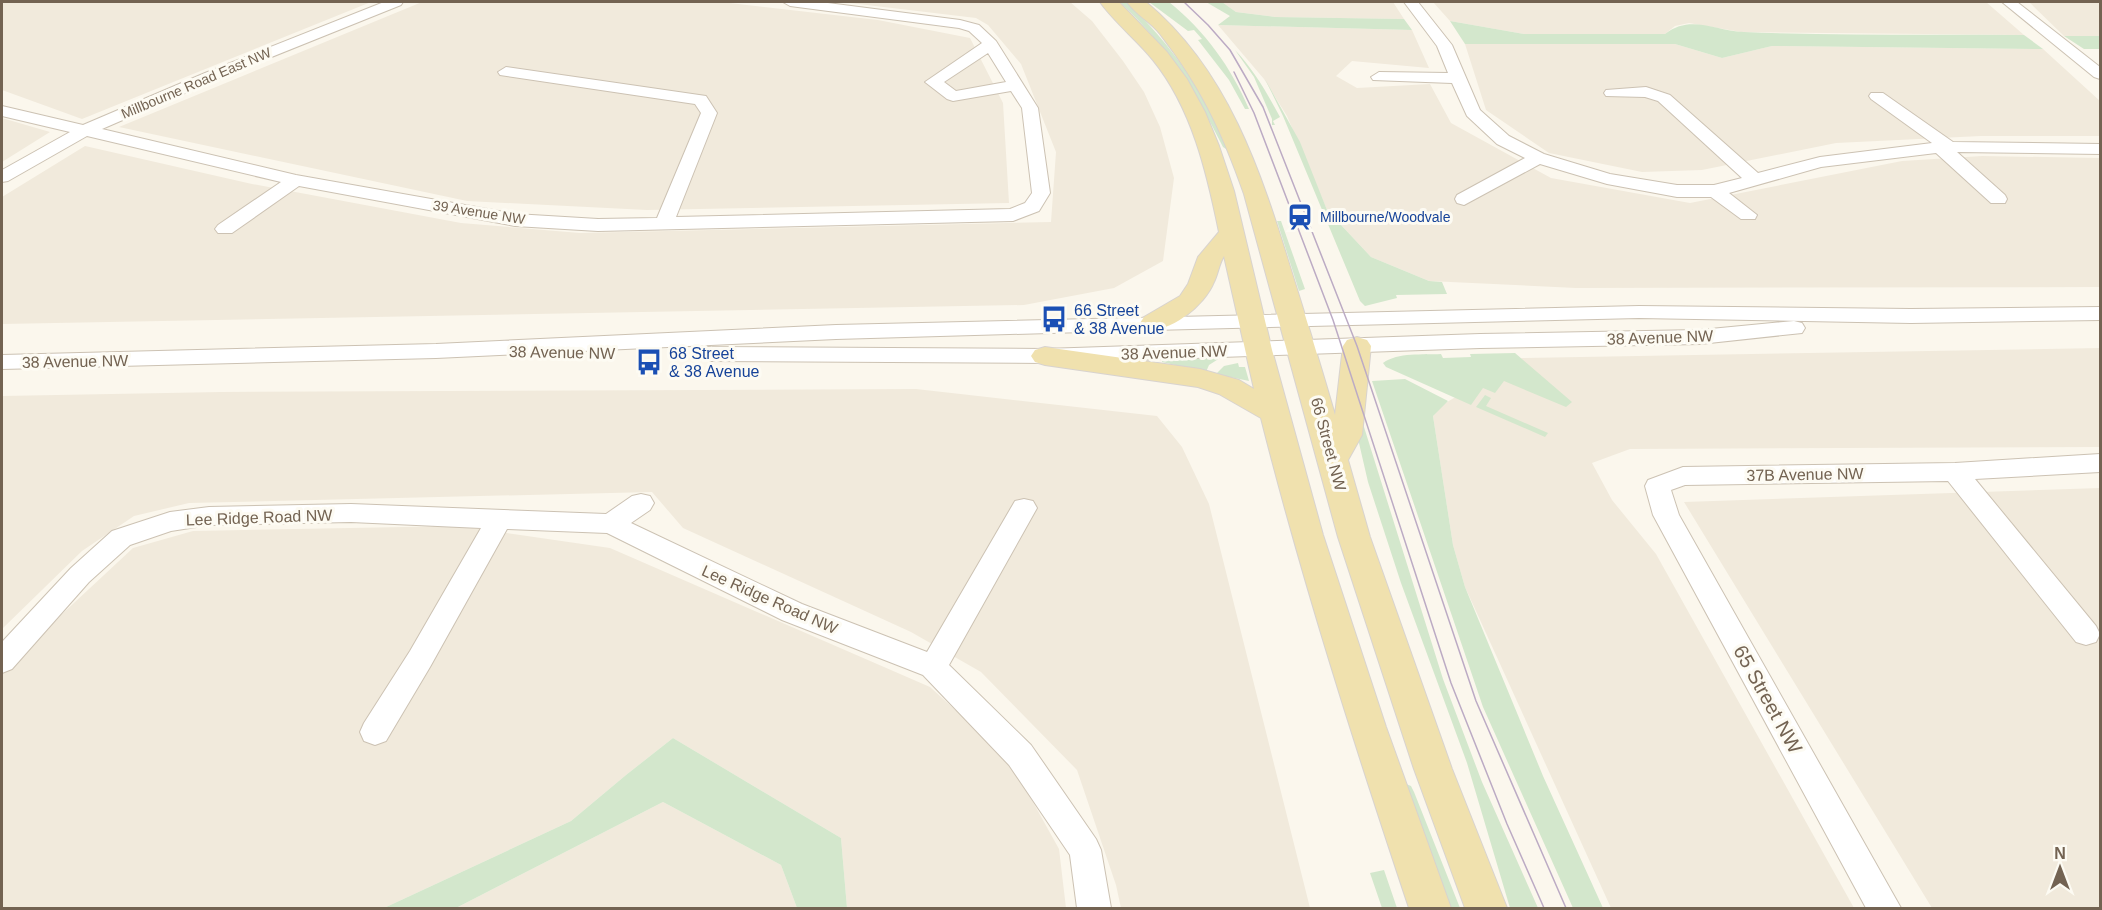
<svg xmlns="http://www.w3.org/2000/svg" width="2102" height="910" viewBox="0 0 2102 910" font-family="Arial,sans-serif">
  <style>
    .residential { fill: #f1eadc }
    .green { fill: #d3e7cc }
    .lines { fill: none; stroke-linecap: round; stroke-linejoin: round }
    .minor-casing { stroke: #ccc2b3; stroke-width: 2 }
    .major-casing { stroke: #d8d3cf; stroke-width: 2 }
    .minor { fill: #fff; fill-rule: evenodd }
    .major { fill: #f0e1ae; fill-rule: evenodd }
    .tram { stroke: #bcabc4; stroke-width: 1.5 }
    .labels { text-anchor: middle; stroke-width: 6; stroke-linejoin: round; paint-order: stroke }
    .far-street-label { font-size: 14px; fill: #736352; stroke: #fdfbf3 }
    .far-transit-label { font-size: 14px; fill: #164399; stroke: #fdfbf3; text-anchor: start }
    .transit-label { font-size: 16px; fill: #164399; stroke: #fdfbf3; text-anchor: start }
    .street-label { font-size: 16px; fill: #736352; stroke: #fdfbf3 }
    .near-street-label { font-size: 20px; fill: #736352; stroke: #fdfbf3 }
  </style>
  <rect width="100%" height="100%" fill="#fbf7ed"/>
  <path class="residential" d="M 2,2 L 371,2 L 82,119 L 2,90 Z
    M 422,2 L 721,2 L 878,20 L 970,38 L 1003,103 L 1009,203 L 647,210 L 467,201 L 119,127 Z
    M 842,2 L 1070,2 L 1092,21 L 1123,61 L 1144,92 L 1160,127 L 1174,178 L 1163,261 L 1114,288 L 1024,305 L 2,324 L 2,197 L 85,146 L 252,184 L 461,223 L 580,233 L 1051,222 L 1056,152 L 1021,64 L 988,25 L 976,18 Z
    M 1222,2 L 1393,2 L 1404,19 L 1275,17 L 1236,12 Z
    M 1433,2 L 1986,2 L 2024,35 L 1741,32 L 1689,23 L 1675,26 L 1665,34 L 1524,34 L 1450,21 Z
    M 2029,2 L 2100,2 L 2100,36 L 2064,36 Z
    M 1218,25 L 1412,30 L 1429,68 L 1352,61 L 1336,76 L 1357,88 L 1430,84 L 1451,123 L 1551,178 L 1690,203 L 1902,161 L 1982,156 L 2100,158 L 2100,287 L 1576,288 L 1429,281 L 1371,257 L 1327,210 L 1287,116 L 1264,79 Z
    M 1465,44 L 1675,44 L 1722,58 L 1772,46 L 2043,49 L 2100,101 L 2100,136 L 1981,136 L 1836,143 L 1702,170 L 1642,172 L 1549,153 L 1486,110 Z
    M 2,118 L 50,132 L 2,162 Z
    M 2100,348 L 2100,447 L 1630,449 L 1592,463 L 1612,500 L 1656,554 L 1854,908 L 1611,908 L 1465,587 L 1453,545 L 1433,416 L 1442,405 L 1522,358 Z
    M 916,389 L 1157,416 L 1182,447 L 1209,504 L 1310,908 L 1121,908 L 1116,885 L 1077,770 L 981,672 L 911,632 L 683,528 L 652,492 L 189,503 L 134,516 L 82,551 L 2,629 L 2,396 L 221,392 Z
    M 2100,488 L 2100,908 L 1932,908 L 1684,502 Z
    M 459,526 L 610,548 L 930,687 L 1009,759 L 1059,849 L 1066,908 L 847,908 L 841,838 L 673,738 L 626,775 L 571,821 L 384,908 L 2,908 L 2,670 L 133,548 L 193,531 Z
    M 663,802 L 781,865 L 797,908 L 456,908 Z"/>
  <path class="green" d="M 1120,2 L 1126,2 C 1174,46 1202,91 1229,151 L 1223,147 C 1193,87 1169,49 1120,2 Z
    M 1149,2 L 1169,2 C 1205,31 1231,67 1249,109 L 1245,109 L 1229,80 L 1198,40 L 1202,39 L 1194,30 L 1188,31 Z
    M 1206,2 L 1222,2 L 1236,12 L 1275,17 L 1404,19 L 1412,30 L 1218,25 L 1230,16 Z
    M 1450,21 L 1524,34 L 1665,34 C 1691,14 1714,31 1744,32 C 1837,36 1930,34 2024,35 L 2043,49 L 1772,46 L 1722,58 L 1675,44 L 1465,44 Z
    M 2064,36 L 2100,36 L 2100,49 L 2084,49 Z
    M 1235,50 C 1254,70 1267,93 1280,117 L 1273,121 L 1275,125 L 1272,125 L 1272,119 L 1254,77 Z
    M 1265,79 L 1300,142 L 1327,210 L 1371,257 L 1429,281 L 1442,282 L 1447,294 L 1396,295 L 1397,298 L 1365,306 L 1360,301 L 1283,116 Z
    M 1277,221 L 1281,221 L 1305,289 L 1299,291 Z
    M 1515,353 L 1572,402 L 1566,407 L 1504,381 L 1495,393 L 1483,388 L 1471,405 L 1386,367 L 1383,363 C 1398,352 1423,355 1441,354 L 1443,358 L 1471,357 L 1470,354 Z
    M 1220,358 L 1209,365 L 1206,372 L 1162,362 L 1162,359 Z
    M 1238,363 L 1239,367 L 1245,367 L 1249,381 L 1216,374 L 1224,366 Z
    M 1405,379 L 1448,401 L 1433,416 L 1453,545 L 1465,587 L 1543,776 L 1603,908 L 1573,908 L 1483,707 L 1372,381 Z
    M 1485,395 L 1491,398 L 1486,406 L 1548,433 L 1545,437 L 1476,407 Z
    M 1359,411 L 1443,679 L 1482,782 L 1538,908 L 1510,908 L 1467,763 L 1401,583 L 1368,482 L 1359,443 Z
    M 673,738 L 841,838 L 847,908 L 797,908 L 781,865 L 663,802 L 456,908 L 384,908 L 571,821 L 626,775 Z
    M 1406,784 L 1411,786 L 1414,792 L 1460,908 L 1447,908 L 1404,786 Z
    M 1384,870 L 1397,908 L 1382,908 L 1370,873 Z"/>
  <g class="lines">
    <g class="minor-casing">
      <path id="minor" d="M 384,2 L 403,2 L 401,5 L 217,79 L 102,129 L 296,175 L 515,214 L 598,219 L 657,218 L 701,113 L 695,104 L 500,75 L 498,72 L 506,67 L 706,96 L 717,113 L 676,217 L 1010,209 L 1025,203 L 1032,193 L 1022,108 L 1011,91 L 953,101 L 947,99 L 925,82 L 982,43 L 969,31 L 959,28 L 790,6 L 783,2 L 820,2 L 960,20 L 979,25 L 996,41 L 1038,108 L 1050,193 L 1039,211 L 1013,221 L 598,231 L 515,226 L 299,186 L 232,233 L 218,233 L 215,229 L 218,225 L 281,182 L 87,136 L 8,181 L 2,182 L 2,170 L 70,132 L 2,116 L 2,106 L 83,125 L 205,73 ZM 988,53 L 1006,82 L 956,91 L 944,82 Z
        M 1404,2 L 1418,2 L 1452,45 L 1480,110 L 1509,136 L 1544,154 L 1610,174 L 1677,185 L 1714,185 L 1742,178 L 1658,101 L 1645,97 L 1606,96 L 1604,93 L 1606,90 L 1646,87 L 1670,95 L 1758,173 L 1820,157 L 1932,143 L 1871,99 L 1869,96 L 1871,93 L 1883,93 L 1953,142 L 2100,144 L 2100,154 L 1957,152 L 2005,195 L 2007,199 L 2005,203 L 1991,203 L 1936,153 L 1821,167 L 1729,193 L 1757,215 L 1755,219 L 1741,219 L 1711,197 L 1677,197 L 1607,184 L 1540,164 L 1464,205 L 1457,203 L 1455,199 L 1457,195 L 1525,158 L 1497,144 L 1467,116 L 1452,83 L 1373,80 L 1371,77 L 1379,72 L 1448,73 L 1437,46 Z
        M 2002,2 L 2017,2 L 2100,67 L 2100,79 L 2094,77 Z
        M 1639,306 L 1911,309 L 2100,307 L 2100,320 L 1911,323 L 1639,318 L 1153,330 L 836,339 L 436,358 L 2,369 L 2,355 L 436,344 L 836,325 Z
        M 1794,321 L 1802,323 L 1805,328 L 1802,333 L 1700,344 L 1480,348 L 1045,363 L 708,361 L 700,359 L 697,354 L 700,349 L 708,347 L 1045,349 L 1480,334 L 1700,330 Z
        M 2100,454 L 2100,472 L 1975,479 L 2096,626 L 2100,634 L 2096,642 L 2086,645 L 2076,642 L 1948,481 L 1685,485 L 1671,490 L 1679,515 L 1901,908 L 1866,908 L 1653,515 L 1645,486 L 1648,480 L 1683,467 L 1955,463 Z
        M 641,494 L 650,496 L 654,503 L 650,510 L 631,523 L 802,604 L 927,652 L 1015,501 L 1024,499 L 1033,501 L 1037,508 L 949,665 L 1031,745 L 1096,839 L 1101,850 L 1111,908 L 1077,908 L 1070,855 L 1009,765 L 923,675 L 782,620 L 607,533 L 507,529 L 430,667 L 386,741 L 375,745 L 364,741 L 360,732 L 364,723 L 410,651 L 481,528 L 351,522 L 209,525 L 171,531 L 130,545 L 89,582 L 12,669 L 2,673 L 2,642 L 71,568 L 112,531 L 170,512 L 209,507 L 351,504 L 606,514 L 632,496 Z"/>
    </g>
    <g class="major-casing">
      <path id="major" d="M 1100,2 L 1119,2 L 1167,52 L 1187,79 L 1205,112 L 1219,146 L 1234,191 L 1272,350 L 1323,535 L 1386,727 L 1451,908 L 1409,908 C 1355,746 1303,584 1261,418 L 1219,394 L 1198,387 L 1045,365 L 1035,362 L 1031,356 L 1035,350 L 1045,347 L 1200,369 L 1239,380 L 1254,389 L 1224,256 C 1219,264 1218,274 1214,282 C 1205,305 1169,335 1144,329 L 1140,323 L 1144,317 L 1180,296 L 1188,284 L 1198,257 L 1219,232 C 1207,173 1192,108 1153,60 C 1137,40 1115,23 1100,2 Z
        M 1127,2 L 1146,2 C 1228,70 1261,172 1291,270 C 1306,318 1321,366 1335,415 L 1343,346 L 1347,340 L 1357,337 L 1367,340 L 1371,346 L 1362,435 L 1348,460 L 1370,537 L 1452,769 L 1507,908 L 1465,908 L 1414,769 L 1338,537 L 1244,194 C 1222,131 1201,87 1160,34 C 1151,22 1136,15 1127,2 Z"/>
    </g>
    <use href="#minor" class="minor"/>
    <use href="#major" class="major"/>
    <path class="tram" d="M 1184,2 L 1208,25 L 1230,50 L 1263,107 L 1357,346 L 1476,701 L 1566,908
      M 1234,72 L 1254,113 L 1333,320 L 1451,683 L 1507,824 L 1544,908"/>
  </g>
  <defs>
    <g id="station-bare" transform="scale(2.07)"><path d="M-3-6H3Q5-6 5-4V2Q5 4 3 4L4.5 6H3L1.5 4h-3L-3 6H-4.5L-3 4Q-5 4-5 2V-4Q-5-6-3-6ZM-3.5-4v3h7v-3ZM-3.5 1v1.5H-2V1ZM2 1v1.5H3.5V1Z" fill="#1a4fb4" stroke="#fdfbf3" stroke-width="2.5" paint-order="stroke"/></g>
    <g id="bus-bare" transform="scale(2.07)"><path d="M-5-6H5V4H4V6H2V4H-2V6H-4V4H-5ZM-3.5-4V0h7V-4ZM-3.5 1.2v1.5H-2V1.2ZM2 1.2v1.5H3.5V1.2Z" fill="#1a4fb4" stroke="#fdfbf3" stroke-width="2.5" paint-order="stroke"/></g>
  </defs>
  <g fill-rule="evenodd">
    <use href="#station-bare" x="1300" y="217"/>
    <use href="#bus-bare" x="1054" y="319"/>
    <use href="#bus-bare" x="649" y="362"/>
  </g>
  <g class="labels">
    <g class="far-street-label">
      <text transform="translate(196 83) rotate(-23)" y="5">Millbourne Road East NW</text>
      <text transform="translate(479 212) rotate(9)" y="5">39 Avenue NW</text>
    </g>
    <g class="far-transit-label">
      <text x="1320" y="222">Millbourne/Woodvale</text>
    </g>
    <g class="transit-label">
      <text x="1074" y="316">66 Street<tspan x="1074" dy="18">&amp; 38 Avenue</tspan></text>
      <text x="669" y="359">68 Street<tspan x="669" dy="18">&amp; 38 Avenue</tspan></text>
    </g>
    <g class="street-label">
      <text transform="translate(1660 337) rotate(-2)" y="6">38 Avenue NW</text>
      <text transform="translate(562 352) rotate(1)" y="6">38 Avenue NW</text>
      <text transform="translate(1174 352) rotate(-2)" y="6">38 Avenue NW</text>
      <text transform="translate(75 361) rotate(-1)" y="6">38 Avenue NW</text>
      <text transform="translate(1329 444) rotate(75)" y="6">66 Street NW</text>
      <text transform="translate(1805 474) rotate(-1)" y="6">37B Avenue NW</text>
      <text transform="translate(259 517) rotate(-2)" y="6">Lee Ridge Road NW</text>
      <text transform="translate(770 599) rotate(24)" y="6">Lee Ridge Road NW</text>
    </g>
    <g class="near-street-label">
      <text transform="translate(1768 699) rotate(61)" y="7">65 Street NW</text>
    </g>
  </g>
  <rect width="2102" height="910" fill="none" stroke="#736352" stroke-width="6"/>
  <g transform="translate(2060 868)" stroke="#fdfbf3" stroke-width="4.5" paint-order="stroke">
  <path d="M0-4.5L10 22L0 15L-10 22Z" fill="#736352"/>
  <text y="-9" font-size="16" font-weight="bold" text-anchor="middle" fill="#736352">N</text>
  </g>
</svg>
